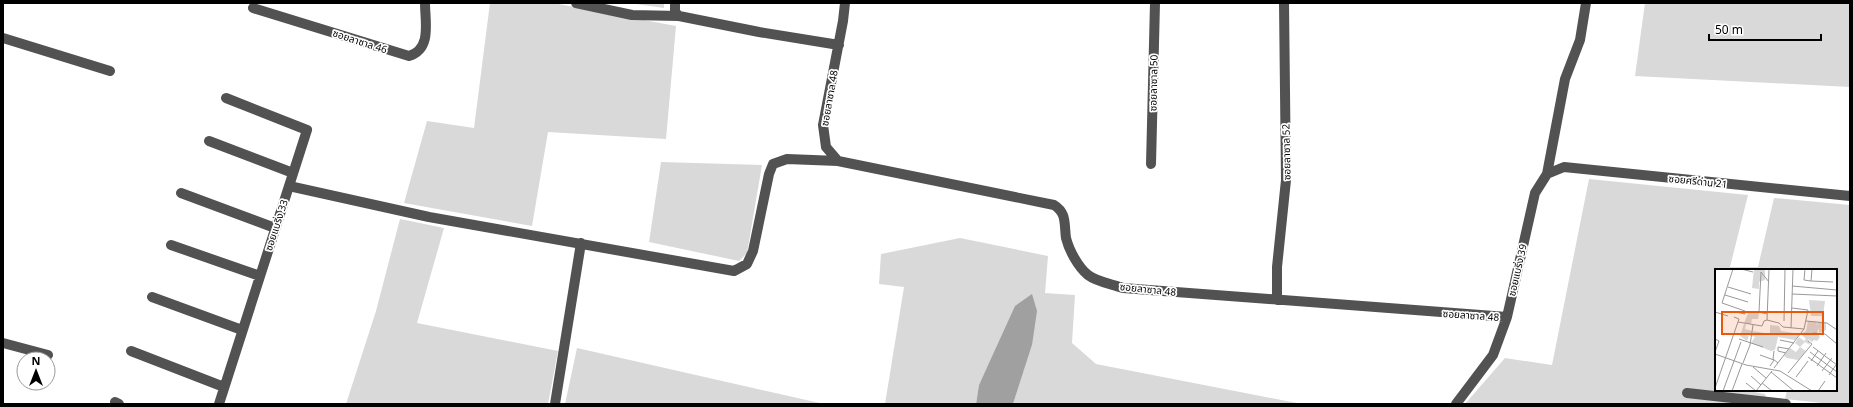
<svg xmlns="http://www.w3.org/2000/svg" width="1853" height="407" viewBox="0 0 1853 407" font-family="'Noto Sans','Noto Sans Thai',sans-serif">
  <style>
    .green { fill: #d9d9d9 }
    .water { fill: #a0a0a0 }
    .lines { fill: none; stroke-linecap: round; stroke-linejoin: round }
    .minor { stroke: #525252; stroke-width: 10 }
    .labels { text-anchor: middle; stroke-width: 3.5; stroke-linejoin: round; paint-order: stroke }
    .street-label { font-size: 10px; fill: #000; stroke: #fff }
    .inset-road { fill: none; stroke: #999; stroke-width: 1 }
    .view { fill: #e8590c; fill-opacity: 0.15; stroke: #e8590c; stroke-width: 2 }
    .inset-edge { fill: none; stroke: #000; stroke-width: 2 }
  </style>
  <rect width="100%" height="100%" fill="#fff"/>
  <path class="green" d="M 490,3 L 553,3 L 676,26 L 666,139 L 548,132 L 532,226 L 404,203 L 427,121 L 474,128 Z
    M 629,3 L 664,3 L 664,8 Z
    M 1645,3 L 1850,3 L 1850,87 L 1635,76 Z
    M 661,162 L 762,165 L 747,253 L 739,261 L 649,242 Z
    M 1589,179 L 1748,195 L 1730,267 L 1758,267 L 1774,198 L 1850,205 L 1850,404 L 1831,404 L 1785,399 L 1787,390 L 1836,390 L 1836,270 L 1716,270 L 1716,390 L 1744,390 L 1765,394 L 1768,404 L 1465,404 L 1505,358 L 1552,365 Z
    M 400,219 L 444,228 L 417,323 L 558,351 L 548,404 L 346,404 L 376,311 Z
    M 960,238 L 1048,256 L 1045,293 L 1075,295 L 1072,343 L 1096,364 L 1302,404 L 1013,404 L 1032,345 L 992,358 L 979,385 L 976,404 L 885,404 L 904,287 L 879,284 L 881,254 Z
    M 577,348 L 824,404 L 565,404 Z"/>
  <path class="water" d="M 1032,294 L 1037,311 L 1032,345 L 1013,404 L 976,404 L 979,385 L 1015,306 Z"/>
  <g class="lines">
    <path class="minor" d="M 576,3 L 632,15 L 679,16
      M 675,3 L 675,12 L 679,16 L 759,32 L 839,45
      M 845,3 L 843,21 L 823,125 L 826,147 L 838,161 L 1054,205 C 1067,213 1064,224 1066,238 C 1069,250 1078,267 1088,275 C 1097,282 1112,284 1123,288 L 1507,317
      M 253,8 L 409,56 C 432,49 425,22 425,3
      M 3,38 L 110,71
      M 209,141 L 293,173
      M 1151,164 L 1155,3
      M 1547,174 L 1564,167 L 1850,196
      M 289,186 L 429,217 L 734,271 L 747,264 L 753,251 L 769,174 L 773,164 L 787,159 L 838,161
      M 181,193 L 275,228
      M 171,245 L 260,276
      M 152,297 L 242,330
      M 1277,300 L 1277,267 L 1286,180 L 1284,3
      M 3,343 L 48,355
      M 131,351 L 224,387
      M 1687,393 L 1786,404
      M 115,402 L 119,404
      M 219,404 L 307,130 L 226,98
      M 555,404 L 581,243
      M 1456,404 L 1493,355 L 1507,317 L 1535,193 L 1547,174 L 1565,79 L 1580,40 L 1586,3"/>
  </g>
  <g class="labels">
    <g class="street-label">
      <text transform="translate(360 41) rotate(18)" y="4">ซอยลาซาล 46</text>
      <text transform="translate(1153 83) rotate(-89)" y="4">ซอยลาซาล 50</text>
      <text transform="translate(829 98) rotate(-80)" y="4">ซอยลาซาล 48</text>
      <text transform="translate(1286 152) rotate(-91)" y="4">ซอยลาซาล 52</text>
      <text transform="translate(1698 181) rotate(6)" y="4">ซอยศรีด่าน 21</text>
      <text transform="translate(276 225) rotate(-72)" y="4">ซอยแบริ่ง 33</text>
      <text transform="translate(1517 270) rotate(-77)" y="4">ซอยแบริ่ง 39</text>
      <text transform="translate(1148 289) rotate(6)" y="4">ซอยลาซาล 48</text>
      <text transform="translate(1471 315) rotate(4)" y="4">ซอยลาซาล 48</text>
    </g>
  </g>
  <g transform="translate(1715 269)">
    <rect width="122" height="122" fill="#fff"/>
    <path d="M 39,0 L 50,1 L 50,11 L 44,13 L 44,20 L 37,19 ZM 94,31 L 110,32 L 108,47 L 96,47 ZM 34,42 L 44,44 L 43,50 L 37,50 L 36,55 L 29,54 ZM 93,52 L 102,53 L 101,57 L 103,53 L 111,54 L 111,61 L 104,64 L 104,59 L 102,64 L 105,68 L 102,72 L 99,71 L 97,73 L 93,70 L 95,76 L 90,73 L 85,78 L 91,82 L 83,91 L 72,89 L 69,87 L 75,79 L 81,83 L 85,78 L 80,74 L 84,68 L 89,72 L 91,70 L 86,65 L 91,62 ZM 29,55 L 31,55 L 30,60 L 37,62 L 36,67 L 29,65 L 34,67 L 32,72 L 25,67 ZM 55,56 L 64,57 L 66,62 L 85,65 L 80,71 L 63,68 L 60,81 L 56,82 L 36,74 L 40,68 L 37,67 L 38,62 L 55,65 Z" fill="#d9d9d9"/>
    <path class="inset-road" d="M 18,0 L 7,34 L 30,42 L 30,45 L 21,43M 26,0 L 38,3M 54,0 L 52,51 L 64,54 L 68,58 L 89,60M 90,0 L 89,11 L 96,12M 97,0 L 96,12 L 118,13M 77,17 L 122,21M 13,18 L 36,25M 77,25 L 122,27M 10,26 L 33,33M 0,43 L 13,47M 52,45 L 44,43 L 46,3 L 54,13M 69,52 L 70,0M 91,52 L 112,54 L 122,61M 23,53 L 47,57 L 49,52 L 52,51M 76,59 L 78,0M 98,64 L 110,65 L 122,75M 0,70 L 4,72 L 0,83M 24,70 L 48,78M 65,71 L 79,74M 98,78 L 122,96M 59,82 L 58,90 L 63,94M 95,83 L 122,103M 71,84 L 63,82 L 63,78 L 74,80M 0,85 L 31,96 L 65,102 L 97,122M 45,86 L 59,91 L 55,97M 93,88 L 122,109M 96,92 L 103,82M 28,94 L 35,76 L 38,56M 102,97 L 111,84M 38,98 L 51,109M 59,99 L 89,60 L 93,41 L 77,39M 107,102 L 117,89M 56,103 L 79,122M 73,104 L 97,75 L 93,72M 114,106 L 121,96M 36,107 L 46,116M 81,108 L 93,92M 31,114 L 41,122M 47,114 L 57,122M 0,119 L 24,50 L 19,48M 8,122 L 26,73M 17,122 L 27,95M 41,122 L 57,102M 103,122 L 110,112"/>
    <path class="view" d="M 7,43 L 108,43 L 108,65 L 7,65 Z"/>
    <rect width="122" height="122" class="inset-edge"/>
  </g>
  <rect width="1853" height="407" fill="none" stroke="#000000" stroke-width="8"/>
  <g transform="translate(36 371)"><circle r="19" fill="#ffffff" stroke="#999999"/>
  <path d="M0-3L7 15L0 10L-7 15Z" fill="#000000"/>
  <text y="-6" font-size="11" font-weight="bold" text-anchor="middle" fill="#000000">N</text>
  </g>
  <path d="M1709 34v6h112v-6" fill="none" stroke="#000000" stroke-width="2"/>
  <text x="1715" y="34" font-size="12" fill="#000000" stroke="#ffffff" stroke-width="3" paint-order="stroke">50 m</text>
</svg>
